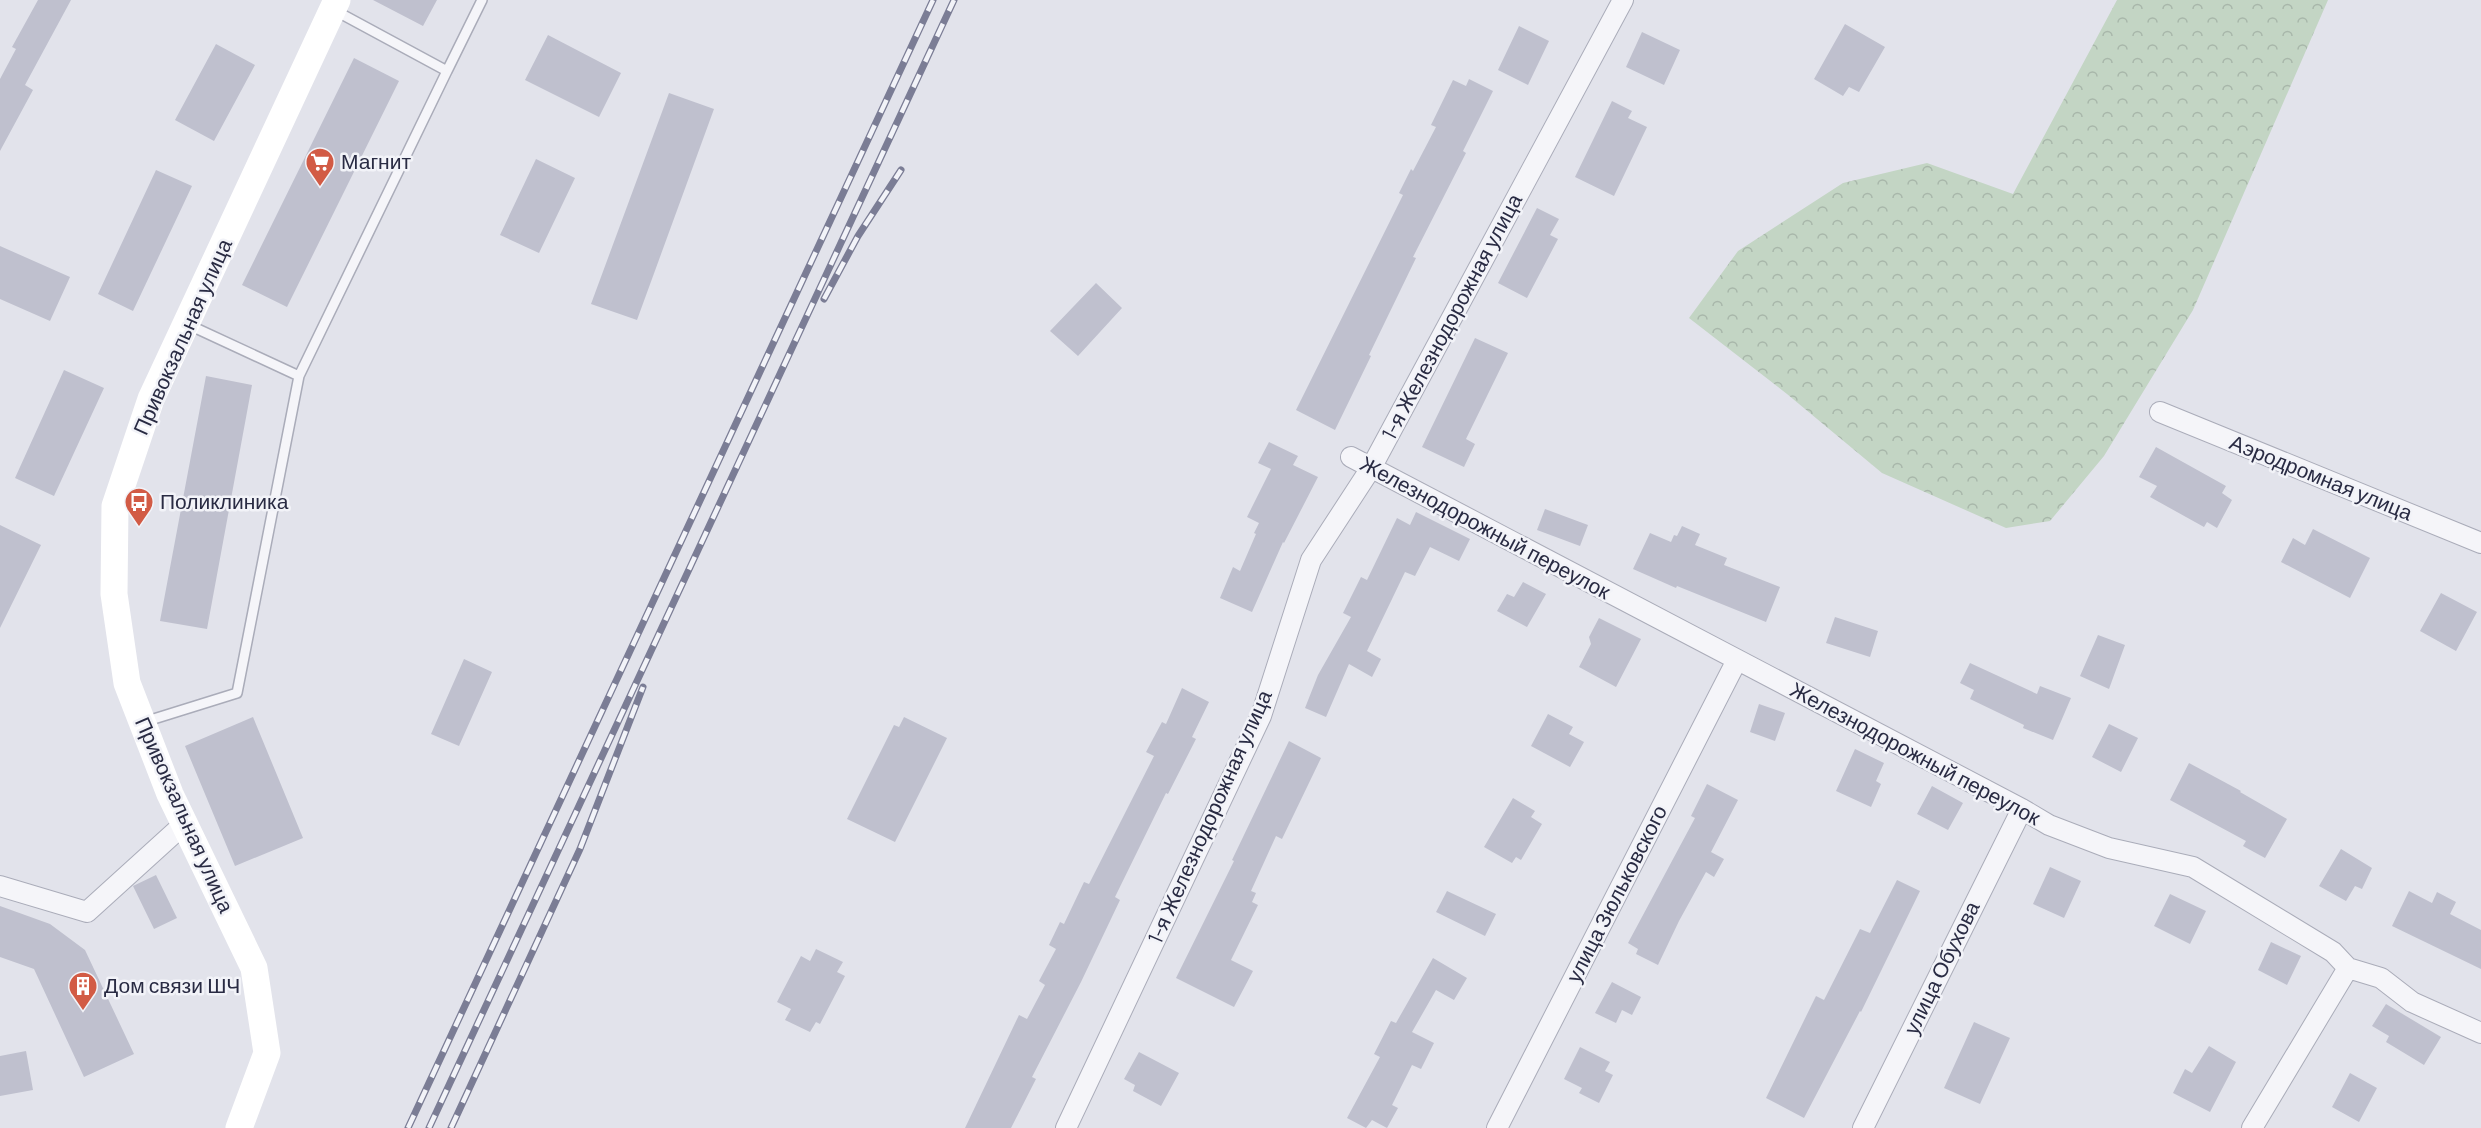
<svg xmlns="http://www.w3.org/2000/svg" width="2481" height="1128" viewBox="0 0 2481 1128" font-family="Barlow,sans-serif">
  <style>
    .forest { fill: url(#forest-crowns) }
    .building { fill: #bfc0ce }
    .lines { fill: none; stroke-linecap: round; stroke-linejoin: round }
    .service-casing { stroke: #aaacb9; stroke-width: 12 }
    .minor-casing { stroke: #aaacb9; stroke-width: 22 }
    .service { stroke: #f5f5f9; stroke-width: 9 }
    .minor { stroke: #f5f5f9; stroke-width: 20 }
    .secondary { stroke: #fff; stroke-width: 27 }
    .rail-casing { stroke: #7b7d95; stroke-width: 7 }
    .rail { stroke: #f2f3f8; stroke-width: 4.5; stroke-dasharray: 14; stroke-linecap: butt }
    .labels { text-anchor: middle; stroke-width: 5; stroke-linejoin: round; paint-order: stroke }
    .poi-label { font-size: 21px; fill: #292b43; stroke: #f2f3f8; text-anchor: start }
    .street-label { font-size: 21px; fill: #292b43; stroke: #f2f3f8 }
  </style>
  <defs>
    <pattern id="forest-crowns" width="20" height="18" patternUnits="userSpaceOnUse" patternTransform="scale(1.5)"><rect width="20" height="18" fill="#c3d5c4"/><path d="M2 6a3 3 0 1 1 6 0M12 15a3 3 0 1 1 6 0" fill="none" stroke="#a8b7aa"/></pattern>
  </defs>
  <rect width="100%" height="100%" fill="#e2e3eb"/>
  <path class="forest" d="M 2117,0 L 2328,0 L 2193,310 L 2104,456 L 2050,521 L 2006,528 L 1882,473 L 1787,394 L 1689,318 L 1738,251 L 1843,183 L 1927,163 L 2013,194 Z"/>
  <path class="building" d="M 38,0 L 71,0 L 25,85 L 33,90 L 0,151 L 0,79 L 16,49 L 12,47 Z
    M 373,0 L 437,0 L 423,26 Z
    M 1845,24 L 1885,47 L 1859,92 L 1849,87 L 1843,96 L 1814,79 Z
    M 1519,26 L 1549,41 L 1528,85 L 1498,70 Z
    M 1642,32 L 1680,50 L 1664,85 L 1626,67 Z
    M 548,35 L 621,73 L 599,117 L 525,80 Z
    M 216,44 L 255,65 L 214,141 L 175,120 Z
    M 354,58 L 399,81 L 287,307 L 242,285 Z
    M 1469,79 L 1493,91 L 1463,151 L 1466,153 L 1413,257 L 1416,258 L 1369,355 L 1371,356 L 1335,430 L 1296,410 L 1403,195 L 1399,193 L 1411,169 L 1413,171 L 1436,127 L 1431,125 L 1453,80 L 1466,86 Z
    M 669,93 L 714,109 L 637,320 L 591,304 Z
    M 1612,101 L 1632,111 L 1628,118 L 1647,127 L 1614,196 L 1575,177 Z
    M 536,159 L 575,178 L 539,253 L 500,235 Z
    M 156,170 L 192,186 L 133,311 L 98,294 Z
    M 1537,208 L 1559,219 L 1550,235 L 1558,239 L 1527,298 L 1498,283 Z
    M 0,246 L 70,277 L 50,321 L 0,299 Z
    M 1096,283 L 1122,308 L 1078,356 L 1050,331 Z
    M 1475,338 L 1508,353 L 1466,439 L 1475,444 L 1464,467 L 1422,447 Z
    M 64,370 L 104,388 L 54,496 L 15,478 Z
    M 206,376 L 252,385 L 207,629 L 160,621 Z
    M 1269,442 L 1298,456 L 1293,465 L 1318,477 L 1284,543 L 1283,542 L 1252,612 L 1220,598 L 1233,567 L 1240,571 L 1256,534 L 1254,533 L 1259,523 L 1247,517 L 1271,469 L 1258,463 Z
    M 2156,447 L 2226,486 L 2222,493 L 2232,500 L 2217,528 L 2207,522 L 2204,527 L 2150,497 L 2157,486 L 2139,477 Z
    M 1545,509 L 1588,525 L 1580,546 L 1537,530 Z
    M 1416,512 L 1470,539 L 1459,561 L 1430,547 L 1415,576 L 1405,572 L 1367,651 L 1381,659 L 1372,677 L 1349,664 L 1326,717 L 1305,708 L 1318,675 L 1351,617 L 1343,613 L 1361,577 L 1367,580 L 1397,518 L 1410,525 Z
    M 0,525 L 41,545 L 0,628 Z
    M 1682,526 L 1700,534 L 1695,545 L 1727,558 L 1724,565 L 1780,587 L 1766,622 L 1677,586 L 1676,588 L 1633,569 L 1650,533 L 1671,542 L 1674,535 L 1677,536 Z
    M 2313,529 L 2370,558 L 2350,598 L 2281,562 L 2293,538 L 2305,545 Z
    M 1523,582 L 1546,594 L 1527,627 L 1497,611 L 1507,594 L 1514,597 Z
    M 2441,593 L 2477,612 L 2456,651 L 2420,631 Z
    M 1835,617 L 1878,631 L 1870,657 L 1826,643 Z
    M 1599,618 L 1641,639 L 1616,687 L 1579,667 L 1591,644 L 1589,637 Z
    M 2098,635 L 2125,645 L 2109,689 L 2080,676 Z
    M 464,659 L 492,672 L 459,746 L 431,734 Z
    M 1970,663 L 2037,694 L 2040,686 L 2071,698 L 2053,740 L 2023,728 L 2024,725 L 1970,699 L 1974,690 L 1960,683 Z
    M 1182,688 L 1209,702 L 1192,737 L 1196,739 L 1168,794 L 1166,793 L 1115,897 L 1120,900 L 1081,982 L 1032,1077 L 1036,1079 L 1011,1128 L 965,1128 L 1019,1015 L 1027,1019 L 1045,985 L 1039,981 L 1056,949 L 1049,945 L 1060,922 L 1064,924 L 1084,882 L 1089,884 L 1154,756 L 1146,752 L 1162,722 L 1166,724 Z
    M 1759,704 L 1785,713 L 1775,741 L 1750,732 Z
    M 1548,714 L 1573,727 L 1569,734 L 1584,742 L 1570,767 L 1531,746 Z
    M 253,717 L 303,838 L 235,866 L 185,746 Z
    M 904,717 L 947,738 L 895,842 L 847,819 L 894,725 L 899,727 Z
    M 2109,724 L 2138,738 L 2121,772 L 2092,757 Z
    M 1289,741 L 1321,758 L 1282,839 L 1276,836 L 1251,891 L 1256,893 L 1252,902 L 1258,905 L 1231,960 L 1253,971 L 1234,1007 L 1176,978 L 1234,861 L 1232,860 Z
    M 1855,749 L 1884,763 L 1876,781 L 1881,784 L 1871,807 L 1836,791 Z
    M 2189,763 L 2241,791 L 2240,792 L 2287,819 L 2265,858 L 2243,846 L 2246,841 L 2170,800 Z
    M 1707,784 L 1738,800 L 1711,852 L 1724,859 L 1714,877 L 1706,872 L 1679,921 L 1658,965 L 1636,954 L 1638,949 L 1628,943 L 1695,818 L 1691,816 Z
    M 1932,786 L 1963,803 L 1948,830 L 1917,814 Z
    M 1513,798 L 1535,811 L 1531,817 L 1542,824 L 1521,860 L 1516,857 L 1512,863 L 1484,847 Z
    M 2341,849 L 2372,868 L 2362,889 L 2355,886 L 2346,901 L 2319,886 Z
    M 2050,867 L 2081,881 L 2064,918 L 2033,904 Z
    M 156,875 L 177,918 L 154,929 L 133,886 Z
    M 1897,880 L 1920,891 L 1861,1012 L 1860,1011 L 1804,1118 L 1766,1098 L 1816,996 L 1824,1000 L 1860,929 L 1870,933 Z
    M 1447,891 L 1496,914 L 1485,936 L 1436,912 Z
    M 2409,891 L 2432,903 L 2437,892 L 2456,902 L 2450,914 L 2481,930 L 2481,969 L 2392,926 Z
    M 2170,894 L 2206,911 L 2190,944 L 2154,926 Z
    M 0,906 L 50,924 L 85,950 L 134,1054 L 84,1077 L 34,969 L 0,957 Z
    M 2271,942 L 2301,956 L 2287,985 L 2258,970 Z
    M 816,949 L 843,962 L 837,972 L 845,976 L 820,1024 L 816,1022 L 810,1032 L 785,1020 L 791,1009 L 777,1002 L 801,956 L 810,961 Z
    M 1433,958 L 1467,978 L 1454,1000 L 1436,990 L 1412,1032 L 1434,1043 L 1421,1069 L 1412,1065 L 1392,1105 L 1398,1108 L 1387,1128 L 1372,1120 L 1366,1128 L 1347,1118 L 1380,1057 L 1374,1054 L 1391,1021 L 1396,1023 Z
    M 1612,982 L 1641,997 L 1632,1015 L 1622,1010 L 1616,1023 L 1595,1013 Z
    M 2386,1004 L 2441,1037 L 2424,1065 L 2386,1042 L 2389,1036 L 2372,1026 Z
    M 1974,1022 L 2010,1038 L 1980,1104 L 1944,1088 Z
    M 2209,1046 L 2236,1062 L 2210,1112 L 2173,1093 L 2185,1069 L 2192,1073 Z
    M 1580,1047 L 1610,1062 L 1605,1071 L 1613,1075 L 1599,1103 L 1579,1093 L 1582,1088 L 1564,1079 Z
    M 26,1051 L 33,1090 L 0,1096 L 0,1056 Z
    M 1139,1052 L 1179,1073 L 1161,1106 L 1133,1091 L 1135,1085 L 1124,1079 Z
    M 2350,1073 L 2377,1088 L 2359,1122 L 2332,1107 Z"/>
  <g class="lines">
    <g class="service-casing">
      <path id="service" d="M 447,71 L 482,0
        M 189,325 L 299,376 L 447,71 L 334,10
        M 144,722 L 237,693 L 299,376"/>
    </g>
    <g class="minor-casing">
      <path id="minor" d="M 2160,412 L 2481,543
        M 1351,457 L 2022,809 L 2049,825 L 2109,848 L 2193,867 L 2333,952 L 2348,968 L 2381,978 L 2412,1002 L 2481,1033
        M 0,886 L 87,912 L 184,824
        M 1066,1128 L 1261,716 L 1311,560 L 1371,468 L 1623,0
        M 1497,1128 L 1737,660
        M 1863,1128 L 2022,809
        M 2252,1128 L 2348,968"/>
    </g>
    <use href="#service" class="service"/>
    <use href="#minor" class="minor"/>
    <path class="secondary" d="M 239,1128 L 267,1053 L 254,968 L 170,794 L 127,683 L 114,594 L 115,506 L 151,399 L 337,0"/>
    <g class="rail-casing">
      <path id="rail" d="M 824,299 L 858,236 L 901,170
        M 408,1128 L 933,0
        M 429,1128 L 954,0
        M 451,1128 L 580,849 L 643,687"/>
    </g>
    <use href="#rail" class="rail"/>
  </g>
  <defs>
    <g id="supermarket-pin" transform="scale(1.5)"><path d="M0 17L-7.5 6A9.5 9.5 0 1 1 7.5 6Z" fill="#d25b45" stroke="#f2f3f8"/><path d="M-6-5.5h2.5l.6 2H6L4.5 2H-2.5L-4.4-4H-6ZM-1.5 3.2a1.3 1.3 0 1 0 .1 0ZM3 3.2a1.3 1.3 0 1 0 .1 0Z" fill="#fff"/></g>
    <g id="bus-pin" transform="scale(1.5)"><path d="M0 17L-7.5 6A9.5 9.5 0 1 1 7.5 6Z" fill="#d25b45" stroke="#f2f3f8"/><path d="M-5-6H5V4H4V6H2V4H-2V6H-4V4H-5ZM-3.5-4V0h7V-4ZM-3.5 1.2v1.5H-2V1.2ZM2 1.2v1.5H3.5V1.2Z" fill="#fff"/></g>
    <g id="building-pin" transform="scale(1.5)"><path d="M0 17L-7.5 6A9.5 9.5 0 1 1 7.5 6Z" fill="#d25b45" stroke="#f2f3f8"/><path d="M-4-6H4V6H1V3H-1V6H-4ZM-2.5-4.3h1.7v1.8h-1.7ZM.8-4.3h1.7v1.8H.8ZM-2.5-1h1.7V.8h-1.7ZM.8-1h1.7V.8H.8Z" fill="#fff"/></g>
  </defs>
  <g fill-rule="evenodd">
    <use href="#supermarket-pin" x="320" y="162"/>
    <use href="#bus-pin" x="139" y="502"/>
    <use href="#building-pin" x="83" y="986"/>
  </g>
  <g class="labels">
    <g class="poi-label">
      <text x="341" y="169">Магнит</text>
      <text x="160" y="509">Поликлиника</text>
      <text x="104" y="993">Дом связи ШЧ</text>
    </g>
    <g class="street-label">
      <text transform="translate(1452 317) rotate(-62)" y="7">1-я Железнодорожная улица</text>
      <text transform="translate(183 337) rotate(-66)" y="7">Привокзальная улица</text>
      <text transform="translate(2321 478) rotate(22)" y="7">Аэродромная улица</text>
      <text transform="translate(1485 528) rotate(28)" y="7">Железнодорожный переулок</text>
      <text transform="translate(1915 754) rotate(28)" y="7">Железнодорожный переулок</text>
      <text transform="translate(184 815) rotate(66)" y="7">Привокзальная улица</text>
      <text transform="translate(1210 817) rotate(-66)" y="7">1-я Железнодорожная улица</text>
      <text transform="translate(1617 894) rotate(-63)" y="7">улица Зюльковского</text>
      <text transform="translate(1942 968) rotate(-64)" y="7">улица Обухова</text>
    </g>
  </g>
</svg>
